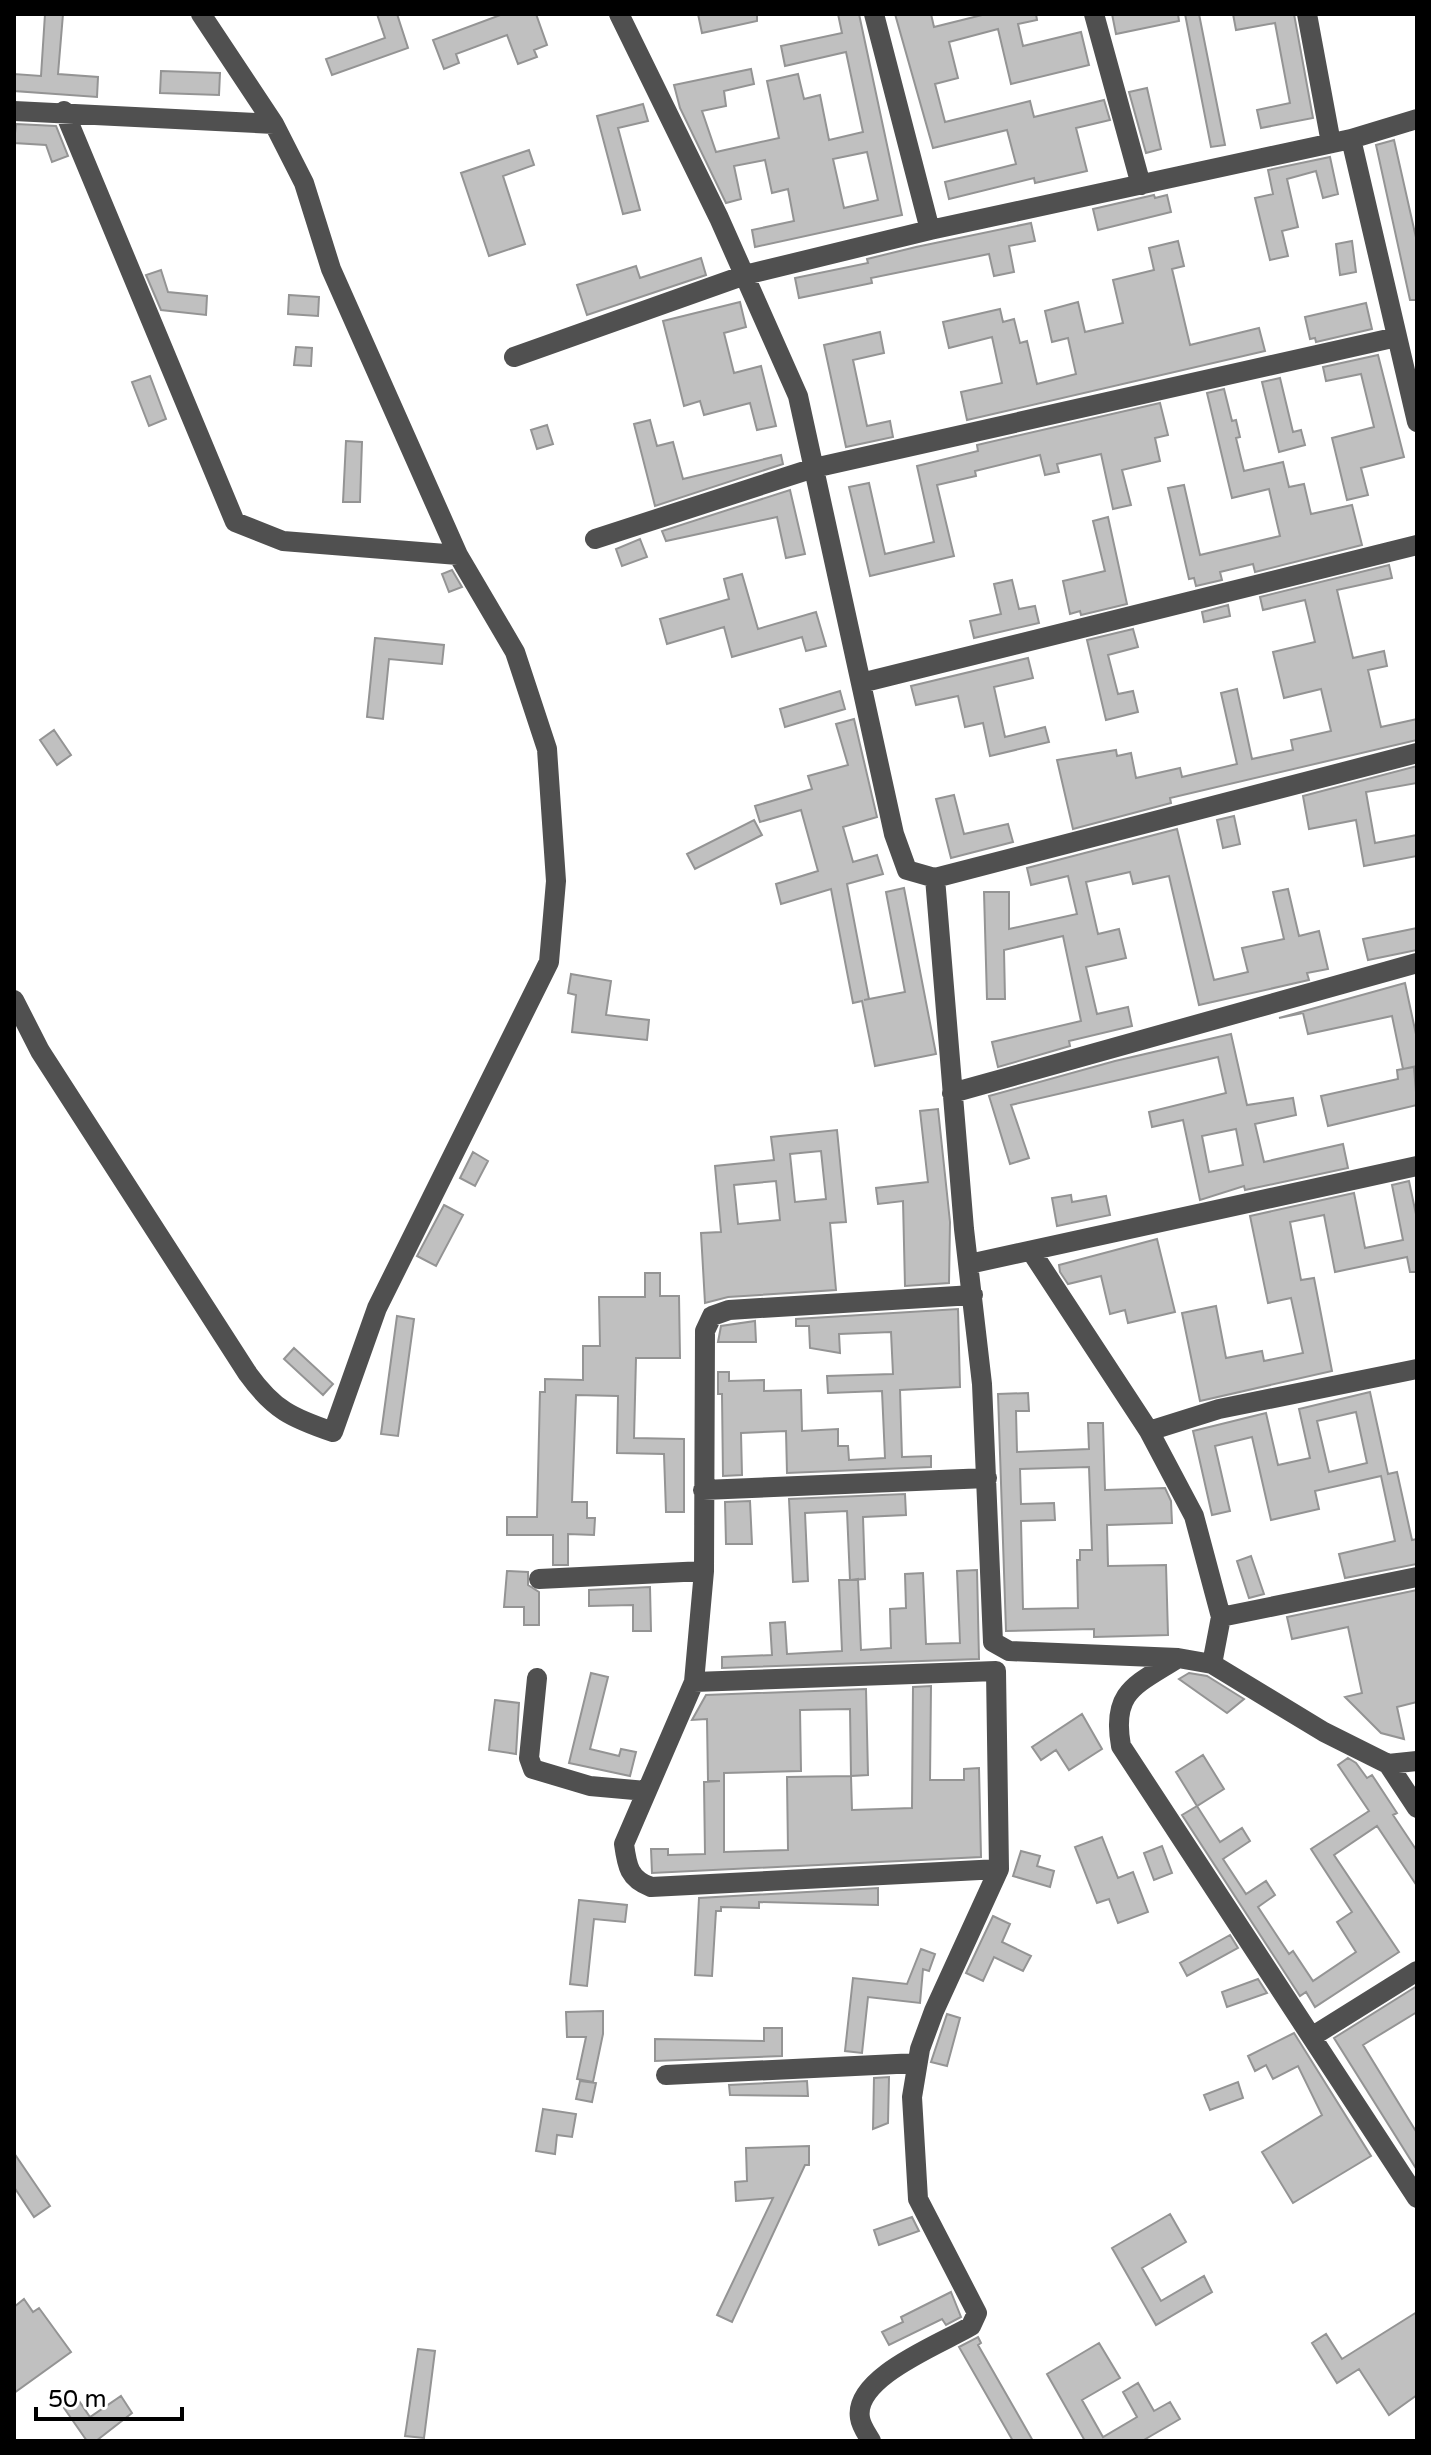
<svg xmlns="http://www.w3.org/2000/svg" width="1431" height="2455" viewBox="0 0 1431 2455" font-family="'Varela Round',sans-serif">
  <style>
    .building { fill: #c0c0c0; stroke: #949494; stroke-width: 2; fill-rule: evenodd }
    .lines { fill: none; stroke-linecap: round; stroke-linejoin: round }
    .minor { stroke: #505050; stroke-width: 20 }
  </style>
  <rect width="100%" height="100%" fill="#fff"/>
  <path class="building" d="M 45,14 L 63,14 L 58,74 L 98,77 L 97,97 L 14,91 L 14,74 L 41,76 Z
    M 377,14 L 397,14 L 408,48 L 332,75 L 326,59 L 385,38 Z
    M 503,14 L 536,14 L 547,45 L 534,50 L 537,57 L 518,64 L 507,35 L 456,54 L 459,63 L 444,69 L 433,40 Z
    M 698,14 L 757,14 L 757,21 L 702,33 Z
    M 838,14 L 859,14 L 902,215 L 755,247 L 752,230 L 794,221 L 788,189 L 772,193 L 765,160 L 734,166 L 741,199 L 726,203 L 680,108 L 674,85 L 751,69 L 754,84 L 724,91 L 726,106 L 702,111 L 716,152 L 779,138 L 767,81 L 798,74 L 804,99 L 820,95 L 829,140 L 863,132 L 846,52 L 785,66 L 781,46 L 842,33 ZM 867,152 L 878,200 L 844,208 L 833,159 Z
    M 895,14 L 931,14 L 934,27 L 986,14 L 1036,14 L 1037,20 L 1018,24 L 1023,46 L 1081,32 L 1089,65 L 1011,84 L 998,29 L 949,42 L 958,78 L 935,84 L 945,122 L 1030,101 L 1034,117 L 1104,100 L 1110,120 L 1076,128 L 1087,171 L 1035,183 L 1034,178 L 949,199 L 945,182 L 1016,164 L 1007,130 L 933,148 Z
    M 1112,14 L 1178,14 L 1179,21 L 1116,34 Z
    M 1185,14 L 1199,14 L 1225,145 L 1211,147 Z
    M 1233,14 L 1294,14 L 1313,118 L 1261,128 L 1257,110 L 1290,103 L 1275,23 L 1236,30 Z
    M 161,71 L 220,73 L 219,95 L 160,93 Z
    M 1147,88 L 1161,149 L 1146,153 L 1129,92 Z
    M 643,104 L 648,121 L 618,128 L 640,210 L 623,214 L 597,116 Z
    M 16,124 L 56,126 L 68,156 L 52,162 L 46,145 L 14,143 Z
    M 1394,140 L 1417,242 L 1417,300 L 1410,300 L 1376,145 Z
    M 529,150 L 534,165 L 503,176 L 525,244 L 489,256 L 461,173 Z
    M 1330,157 L 1338,194 L 1323,198 L 1316,171 L 1287,179 L 1298,227 L 1282,231 L 1288,256 L 1270,260 L 1255,198 L 1273,194 L 1268,170 Z
    M 1154,195 L 1155,198 L 1167,195 L 1171,212 L 1098,230 L 1093,209 Z
    M 1031,223 L 1035,241 L 1009,246 L 1014,272 L 994,276 L 989,254 L 871,278 L 872,283 L 799,298 L 795,278 L 868,263 L 867,259 L 916,247 Z
    M 1178,241 L 1184,266 L 1172,269 L 1190,345 L 1259,328 L 1265,351 L 967,420 L 961,392 L 1002,383 L 992,337 L 949,348 L 943,322 L 1000,309 L 1003,322 L 1014,319 L 1020,343 L 1027,341 L 1037,384 L 1076,374 L 1068,338 L 1052,342 L 1045,311 L 1078,302 L 1085,332 L 1123,323 L 1113,280 L 1154,270 L 1149,248 Z
    M 1352,241 L 1356,272 L 1340,275 L 1336,244 Z
    M 701,258 L 706,275 L 587,315 L 577,285 L 636,266 L 640,278 Z
    M 161,270 L 168,292 L 207,296 L 206,315 L 161,310 L 146,275 Z
    M 289,295 L 319,297 L 318,316 L 288,314 Z
    M 740,302 L 746,327 L 724,333 L 734,373 L 761,366 L 776,426 L 757,430 L 750,403 L 704,415 L 700,401 L 684,406 L 663,321 Z
    M 1366,303 L 1372,329 L 1316,342 L 1315,338 L 1310,339 L 1305,317 Z
    M 880,332 L 884,353 L 853,360 L 867,426 L 890,421 L 893,437 L 846,447 L 824,345 Z
    M 296,347 L 312,348 L 311,366 L 294,365 Z
    M 1378,355 L 1404,457 L 1361,468 L 1368,495 L 1347,500 L 1332,438 L 1374,427 L 1361,374 L 1326,381 L 1323,367 Z
    M 150,376 L 166,419 L 149,426 L 132,382 Z
    M 1280,378 L 1293,432 L 1301,430 L 1305,445 L 1279,452 L 1262,382 Z
    M 1224,389 L 1232,421 L 1236,420 L 1240,437 L 1236,438 L 1244,471 L 1283,462 L 1289,487 L 1304,484 L 1311,514 L 1352,505 L 1362,545 L 1255,572 L 1253,564 L 1220,572 L 1222,580 L 1196,586 L 1194,578 L 1189,579 L 1168,488 L 1184,485 L 1200,555 L 1280,536 L 1269,489 L 1232,498 L 1207,393 Z
    M 1160,403 L 1168,435 L 1155,438 L 1160,461 L 1122,470 L 1131,505 L 1113,509 L 1101,454 L 1057,464 L 1059,472 L 1045,475 L 1040,455 L 975,471 L 976,476 L 937,485 L 954,556 L 870,576 L 849,487 L 869,483 L 885,554 L 934,542 L 917,466 L 978,451 L 977,445 Z
    M 650,420 L 657,446 L 673,442 L 683,479 L 781,455 L 783,464 L 655,506 L 634,424 Z
    M 547,425 L 553,444 L 537,449 L 531,430 Z
    M 346,441 L 362,442 L 360,502 L 343,502 Z
    M 790,490 L 805,554 L 786,558 L 777,517 L 666,541 L 662,531 Z
    M 1108,517 L 1127,604 L 1081,615 L 1080,611 L 1070,614 L 1063,581 L 1105,571 L 1093,521 Z
    M 640,539 L 647,557 L 622,566 L 616,549 Z
    M 1389,565 L 1392,578 L 1337,590 L 1353,658 L 1384,651 L 1387,666 L 1368,670 L 1381,727 L 1417,719 L 1417,740 L 1170,798 L 1171,803 L 1073,829 L 1057,760 L 1116,750 L 1117,756 L 1131,753 L 1136,778 L 1180,768 L 1182,777 L 1237,764 L 1221,693 L 1237,689 L 1252,759 L 1293,750 L 1291,740 L 1331,731 L 1321,689 L 1284,698 L 1273,652 L 1315,642 L 1305,600 L 1263,610 L 1260,597 Z
    M 452,570 L 462,587 L 449,592 L 442,574 Z
    M 742,574 L 758,629 L 816,612 L 826,646 L 806,651 L 802,637 L 732,657 L 724,627 L 667,644 L 660,619 L 729,599 L 724,579 Z
    M 1012,580 L 1019,609 L 1035,606 L 1039,623 L 974,638 L 970,621 L 1001,614 L 994,584 Z
    M 1228,605 L 1230,616 L 1204,622 L 1202,612 Z
    M 1133,629 L 1138,647 L 1108,655 L 1118,694 L 1133,691 L 1138,712 L 1106,720 L 1087,640 Z
    M 375,638 L 444,645 L 442,664 L 389,659 L 383,719 L 367,717 Z
    M 1028,658 L 1033,678 L 994,687 L 1005,737 L 1045,727 L 1049,742 L 990,756 L 983,723 L 965,727 L 958,696 L 916,705 L 911,686 Z
    M 840,691 L 845,709 L 785,727 L 780,709 Z
    M 854,719 L 877,817 L 843,827 L 853,862 L 877,855 L 883,874 L 847,884 L 869,999 L 864,1000 L 905,992 L 886,892 L 904,888 L 936,1054 L 875,1066 L 862,1001 L 853,1003 L 831,889 L 781,904 L 776,884 L 818,871 L 801,810 L 760,822 L 755,806 L 812,789 L 808,776 L 848,765 L 836,724 Z
    M 54,730 L 71,755 L 57,765 L 40,740 Z
    M 1417,766 L 1417,783 L 1366,792 L 1375,843 L 1417,835 L 1417,856 L 1364,866 L 1356,820 L 1309,829 L 1303,796 Z
    M 954,795 L 964,834 L 1008,824 L 1013,842 L 951,858 L 936,799 Z
    M 1234,816 L 1240,844 L 1223,848 L 1217,820 Z
    M 754,820 L 762,835 L 695,869 L 687,854 Z
    M 1177,829 L 1214,980 L 1248,972 L 1242,948 L 1284,939 L 1273,892 L 1288,889 L 1299,936 L 1319,931 L 1328,969 L 1307,973 L 1309,980 L 1199,1005 L 1169,876 L 1133,884 L 1130,872 L 1086,882 L 1098,934 L 1119,929 L 1126,958 L 1086,967 L 1097,1014 L 1128,1007 L 1132,1026 L 1069,1041 L 1070,1046 L 998,1067 L 992,1042 L 1081,1021 L 1063,936 L 1004,950 L 1005,999 L 987,999 L 984,892 L 1009,892 L 1009,929 L 1077,914 L 1068,876 L 1031,885 L 1027,868 Z
    M 1417,928 L 1417,950 L 1368,960 L 1363,939 Z
    M 571,974 L 611,981 L 606,1015 L 649,1020 L 647,1040 L 572,1032 L 576,995 L 568,993 Z
    M 1405,983 L 1417,1039 L 1417,1066 L 1403,1069 L 1392,1016 L 1308,1034 L 1303,1013 L 1279,1018 Z
    M 1231,1034 L 1247,1105 L 1293,1098 L 1296,1115 L 1255,1124 L 1264,1162 L 1343,1144 L 1348,1168 L 1245,1190 L 1244,1186 L 1200,1200 L 1183,1120 L 1152,1127 L 1149,1112 L 1226,1093 L 1218,1057 L 1011,1105 L 1029,1158 L 1010,1164 L 989,1096 L 1115,1061 ZM 1236,1129 L 1243,1165 L 1209,1172 L 1202,1136 Z
    M 1414,1067 L 1417,1105 L 1328,1126 L 1321,1096 L 1398,1079 L 1397,1070 Z
    M 938,1109 L 950,1222 L 949,1283 L 905,1286 L 903,1201 L 878,1204 L 876,1188 L 928,1182 L 920,1111 Z
    M 837,1130 L 846,1222 L 830,1223 L 836,1290 L 728,1297 L 705,1303 L 701,1233 L 721,1232 L 715,1166 L 774,1160 L 771,1137 ZM 821,1151 L 826,1199 L 795,1202 L 790,1154 ZM 776,1181 L 780,1220 L 738,1224 L 734,1185 Z
    M 473,1152 L 488,1161 L 475,1186 L 460,1178 Z
    M 1409,1181 L 1417,1219 L 1417,1272 L 1410,1272 L 1407,1257 L 1335,1272 L 1324,1215 L 1290,1222 L 1301,1280 L 1314,1278 L 1332,1371 L 1200,1401 L 1182,1313 L 1216,1306 L 1226,1358 L 1262,1351 L 1264,1361 L 1303,1353 L 1291,1298 L 1268,1303 L 1250,1216 L 1354,1193 L 1365,1248 L 1403,1240 L 1392,1185 Z
    M 1071,1195 L 1072,1202 L 1106,1196 L 1110,1215 L 1057,1226 L 1052,1198 Z
    M 444,1205 L 463,1215 L 436,1266 L 417,1256 Z
    M 1157,1239 L 1175,1312 L 1128,1323 L 1125,1310 L 1110,1314 L 1101,1276 L 1068,1284 L 1060,1272 L 1059,1265 Z
    M 645,1273 L 660,1273 L 660,1296 L 679,1296 L 680,1358 L 636,1358 L 634,1438 L 684,1439 L 684,1512 L 666,1512 L 664,1454 L 617,1453 L 618,1396 L 576,1395 L 572,1502 L 587,1502 L 587,1518 L 595,1518 L 594,1535 L 568,1534 L 568,1565 L 553,1565 L 553,1535 L 507,1535 L 507,1517 L 537,1517 L 540,1392 L 545,1392 L 545,1379 L 583,1380 L 583,1346 L 600,1346 L 599,1297 L 645,1297 Z
    M 958,1309 L 960,1387 L 900,1390 L 902,1457 L 931,1456 L 931,1467 L 787,1473 L 786,1431 L 741,1433 L 742,1475 L 723,1476 L 722,1394 L 718,1394 L 718,1372 L 729,1372 L 729,1381 L 764,1380 L 764,1391 L 801,1390 L 802,1431 L 838,1429 L 838,1446 L 848,1446 L 849,1460 L 885,1458 L 882,1391 L 828,1393 L 827,1376 L 893,1374 L 891,1332 L 839,1334 L 840,1353 L 810,1348 L 809,1326 L 796,1326 L 796,1319 Z
    M 397,1316 L 414,1319 L 398,1436 L 381,1434 Z
    M 755,1321 L 756,1342 L 718,1342 L 721,1326 Z
    M 294,1348 L 333,1384 L 323,1395 L 284,1359 Z
    M 1370,1392 L 1388,1474 L 1397,1472 L 1412,1540 L 1417,1539 L 1417,1564 L 1345,1578 L 1339,1554 L 1395,1541 L 1381,1476 L 1315,1491 L 1319,1509 L 1271,1520 L 1252,1437 L 1215,1446 L 1230,1511 L 1212,1515 L 1193,1431 L 1266,1413 L 1278,1465 L 1310,1458 L 1299,1409 ZM 1356,1412 L 1367,1463 L 1329,1472 L 1317,1421 Z
    M 1028,1393 L 1029,1411 L 1016,1411 L 1017,1452 L 1089,1449 L 1088,1423 L 1103,1423 L 1105,1490 L 1165,1488 L 1171,1501 L 1172,1523 L 1107,1525 L 1108,1566 L 1166,1565 L 1168,1635 L 1094,1637 L 1094,1629 L 1006,1631 L 998,1394 ZM 1089,1467 L 1092,1550 L 1080,1550 L 1080,1560 L 1077,1560 L 1078,1608 L 1023,1609 L 1021,1521 L 1055,1520 L 1054,1503 L 1021,1504 L 1020,1469 Z
    M 905,1494 L 906,1515 L 863,1517 L 865,1579 L 851,1580 L 858,1579 L 861,1650 L 891,1648 L 890,1609 L 906,1608 L 905,1574 L 923,1573 L 926,1644 L 960,1643 L 957,1571 L 977,1570 L 979,1659 L 722,1668 L 722,1657 L 772,1655 L 770,1623 L 785,1622 L 787,1654 L 842,1651 L 839,1580 L 850,1580 L 847,1511 L 805,1513 L 808,1581 L 793,1582 L 789,1499 Z
    M 750,1501 L 752,1544 L 726,1544 L 725,1502 Z
    M 1251,1556 L 1264,1594 L 1249,1598 L 1237,1561 Z
    M 507,1571 L 528,1572 L 528,1585 L 539,1592 L 539,1625 L 524,1625 L 524,1607 L 504,1607 Z
    M 650,1587 L 651,1631 L 633,1631 L 633,1605 L 589,1606 L 589,1590 Z
    M 1417,1590 L 1417,1702 L 1397,1707 L 1404,1739 L 1381,1733 L 1345,1697 L 1362,1693 L 1348,1627 L 1292,1639 L 1287,1617 Z
    M 591,1673 L 608,1677 L 590,1749 L 619,1756 L 621,1749 L 636,1752 L 630,1776 L 569,1763 Z
    M 1189,1673 L 1207,1676 L 1244,1699 L 1227,1713 L 1179,1679 Z
    M 931,1686 L 930,1780 L 964,1780 L 964,1769 L 979,1768 L 981,1857 L 652,1873 L 651,1849 L 668,1849 L 668,1855 L 705,1854 L 704,1782 L 720,1781 L 708,1781 L 707,1719 L 692,1720 L 706,1695 L 866,1689 L 868,1775 L 851,1776 L 852,1810 L 912,1808 L 913,1687 ZM 850,1709 L 851,1776 L 787,1777 L 788,1850 L 724,1852 L 724,1773 L 801,1771 L 800,1710 Z
    M 495,1700 L 519,1703 L 516,1754 L 489,1750 Z
    M 1082,1714 L 1102,1749 L 1069,1770 L 1056,1750 L 1041,1760 L 1032,1747 Z
    M 1203,1755 L 1224,1789 L 1197,1806 L 1176,1772 Z
    M 1348,1758 L 1356,1763 L 1367,1778 L 1372,1775 L 1397,1813 L 1393,1815 L 1417,1851 L 1417,1886 L 1377,1826 L 1334,1855 L 1399,1952 L 1315,2007 L 1306,1992 L 1300,1996 L 1182,1815 L 1197,1806 L 1220,1842 L 1242,1828 L 1250,1841 L 1223,1859 L 1246,1894 L 1266,1881 L 1275,1895 L 1258,1907 L 1289,1954 L 1293,1951 L 1313,1981 L 1356,1952 L 1337,1922 L 1352,1912 L 1311,1849 L 1369,1811 L 1338,1765 Z
    M 1102,1837 L 1118,1878 L 1133,1872 L 1148,1912 L 1118,1923 L 1109,1899 L 1097,1903 L 1075,1847 Z
    M 1162,1846 L 1172,1873 L 1154,1880 L 1144,1853 Z
    M 1021,1851 L 1040,1856 L 1037,1866 L 1054,1871 L 1050,1887 L 1013,1876 Z
    M 878,1888 L 878,1905 L 759,1902 L 759,1908 L 721,1907 L 721,1911 L 716,1911 L 712,1976 L 695,1975 L 699,1898 Z
    M 579,1900 L 627,1905 L 625,1922 L 594,1919 L 587,1986 L 570,1984 Z
    M 993,1916 L 1010,1924 L 1002,1942 L 1031,1956 L 1023,1971 L 994,1957 L 983,1981 L 966,1973 Z
    M 1230,1935 L 1238,1948 L 1187,1976 L 1180,1963 Z
    M 921,1949 L 935,1954 L 929,1971 L 923,1969 L 920,2003 L 868,1997 L 862,2053 L 845,2051 L 853,1978 L 907,1984 Z
    M 1258,1979 L 1267,1993 L 1227,2007 L 1222,1992 Z
    M 1417,1986 L 1417,2012 L 1363,2045 L 1417,2133 L 1417,2170 L 1334,2038 Z
    M 603,2011 L 603,2034 L 593,2082 L 577,2079 L 586,2037 L 567,2037 L 566,2012 Z
    M 947,2014 L 960,2018 L 947,2066 L 931,2062 Z
    M 764,2028 L 782,2028 L 782,2056 L 655,2061 L 655,2039 L 764,2041 Z
    M 1294,2033 L 1371,2156 L 1293,2203 L 1262,2152 L 1322,2115 L 1298,2066 L 1273,2079 L 1266,2065 L 1255,2071 L 1248,2056 Z
    M 889,2077 L 888,2123 L 873,2129 L 874,2078 Z
    M 580,2081 L 596,2083 L 592,2102 L 576,2099 Z
    M 807,2081 L 808,2096 L 730,2095 L 729,2085 Z
    M 1238,2082 L 1243,2098 L 1210,2110 L 1204,2095 Z
    M 543,2109 L 576,2114 L 572,2137 L 557,2135 L 555,2154 L 536,2151 Z
    M 809,2146 L 809,2165 L 805,2165 L 732,2322 L 717,2315 L 773,2198 L 736,2201 L 735,2182 L 747,2181 L 746,2148 Z
    M 14,2153 L 50,2206 L 34,2217 L 14,2187 Z
    M 1170,2214 L 1186,2242 L 1142,2268 L 1161,2301 L 1204,2276 L 1212,2292 L 1156,2325 L 1112,2248 Z
    M 912,2217 L 919,2231 L 879,2245 L 874,2230 Z
    M 951,2292 L 961,2317 L 946,2325 L 942,2319 L 889,2345 L 882,2332 L 903,2322 L 901,2317 Z
    M 24,2299 L 33,2312 L 39,2308 L 71,2352 L 14,2393 L 14,2307 Z
    M 1417,2312 L 1417,2395 L 1389,2415 L 1359,2369 L 1337,2383 L 1312,2343 L 1326,2334 L 1342,2359 Z
    M 978,2337 L 981,2343 L 978,2345 L 1033,2441 L 1013,2441 L 959,2347 Z
    M 1099,2343 L 1120,2378 L 1082,2400 L 1103,2437 L 1137,2417 L 1123,2392 L 1138,2383 L 1154,2411 L 1170,2402 L 1180,2419 L 1142,2441 L 1085,2441 L 1047,2374 Z
    M 418,2349 L 435,2351 L 424,2438 L 405,2436 Z
    M 121,2396 L 132,2413 L 96,2441 L 87,2441 L 64,2408 L 77,2398 L 90,2417 Z"/>
  <g class="lines">
    <path class="minor" d="M 619,14 L 719,218 L 798,396 L 894,834 L 907,870 L 935,878 L 964,1229 L 982,1384 L 993,1642 L 1009,1651 L 1178,1658 L 1212,1664 L 1324,1732 L 1388,1764 L 1417,1808
      M 874,14 L 930,230
      M 1094,14 L 1141,185
      M 1307,14 L 1331,143
      M 14,111 L 274,124
      M 64,111 L 235,522 L 283,541 L 458,555
      M 1417,119 L 1351,139 L 1417,422
      M 514,357 L 745,275 L 930,230 L 1351,139
      M 595,539 L 814,468 L 1397,337
      M 861,683 L 1417,545
      M 935,878 L 1417,753
      M 14,1000 L 40,1051 L 248,1374 C 274,1410 292,1418 333,1432 L 377,1308 L 549,962 L 556,881 L 547,749 L 515,652 L 458,555 L 331,269 L 304,183 L 274,124 L 201,14
      M 952,1093 L 1417,963
      M 1031,1251 L 1149,1431 L 1219,1409 L 1417,1369
      M 969,1264 L 1417,1166
      M 1149,1431 L 1194,1516 L 1221,1617
      M 703,1490 L 987,1478
      M 539,1579 L 704,1571
      M 1178,1658 C 1136,1685 1111,1691 1121,1746 L 1417,2198
      M 1212,1664 L 1221,1617 L 1417,1577
      M 537,1678 L 529,1758 L 533,1769 L 590,1786 L 646,1791
      M 694,1682 L 624,1844 C 627,1866 629,1879 651,1887 L 999,1869
      M 1388,1764 L 1417,1761
      M 1313,2036 L 1417,1971
      M 666,2075 L 917,2063
      M 871,2441 C 867,2434 861,2426 860,2418 C 853,2377 941,2344 971,2326 L 977,2313 L 918,2199 L 912,2097 L 920,2049 L 934,2011 L 999,1869 L 996,1671 L 694,1682 L 704,1571 L 705,1331 L 712,1316 L 729,1310 L 973,1295"/>
  </g>
  <rect width="1431" height="2455" fill="none" stroke="#000000" stroke-width="32"/>
  <path d="M36 2407v12h146v-12" fill="none" stroke="#000000" stroke-width="4"/>
  <text x="48" y="2407" font-size="24" fill="#000000" stroke="#ffffff" stroke-width="6" paint-order="stroke">50 m</text>
</svg>
